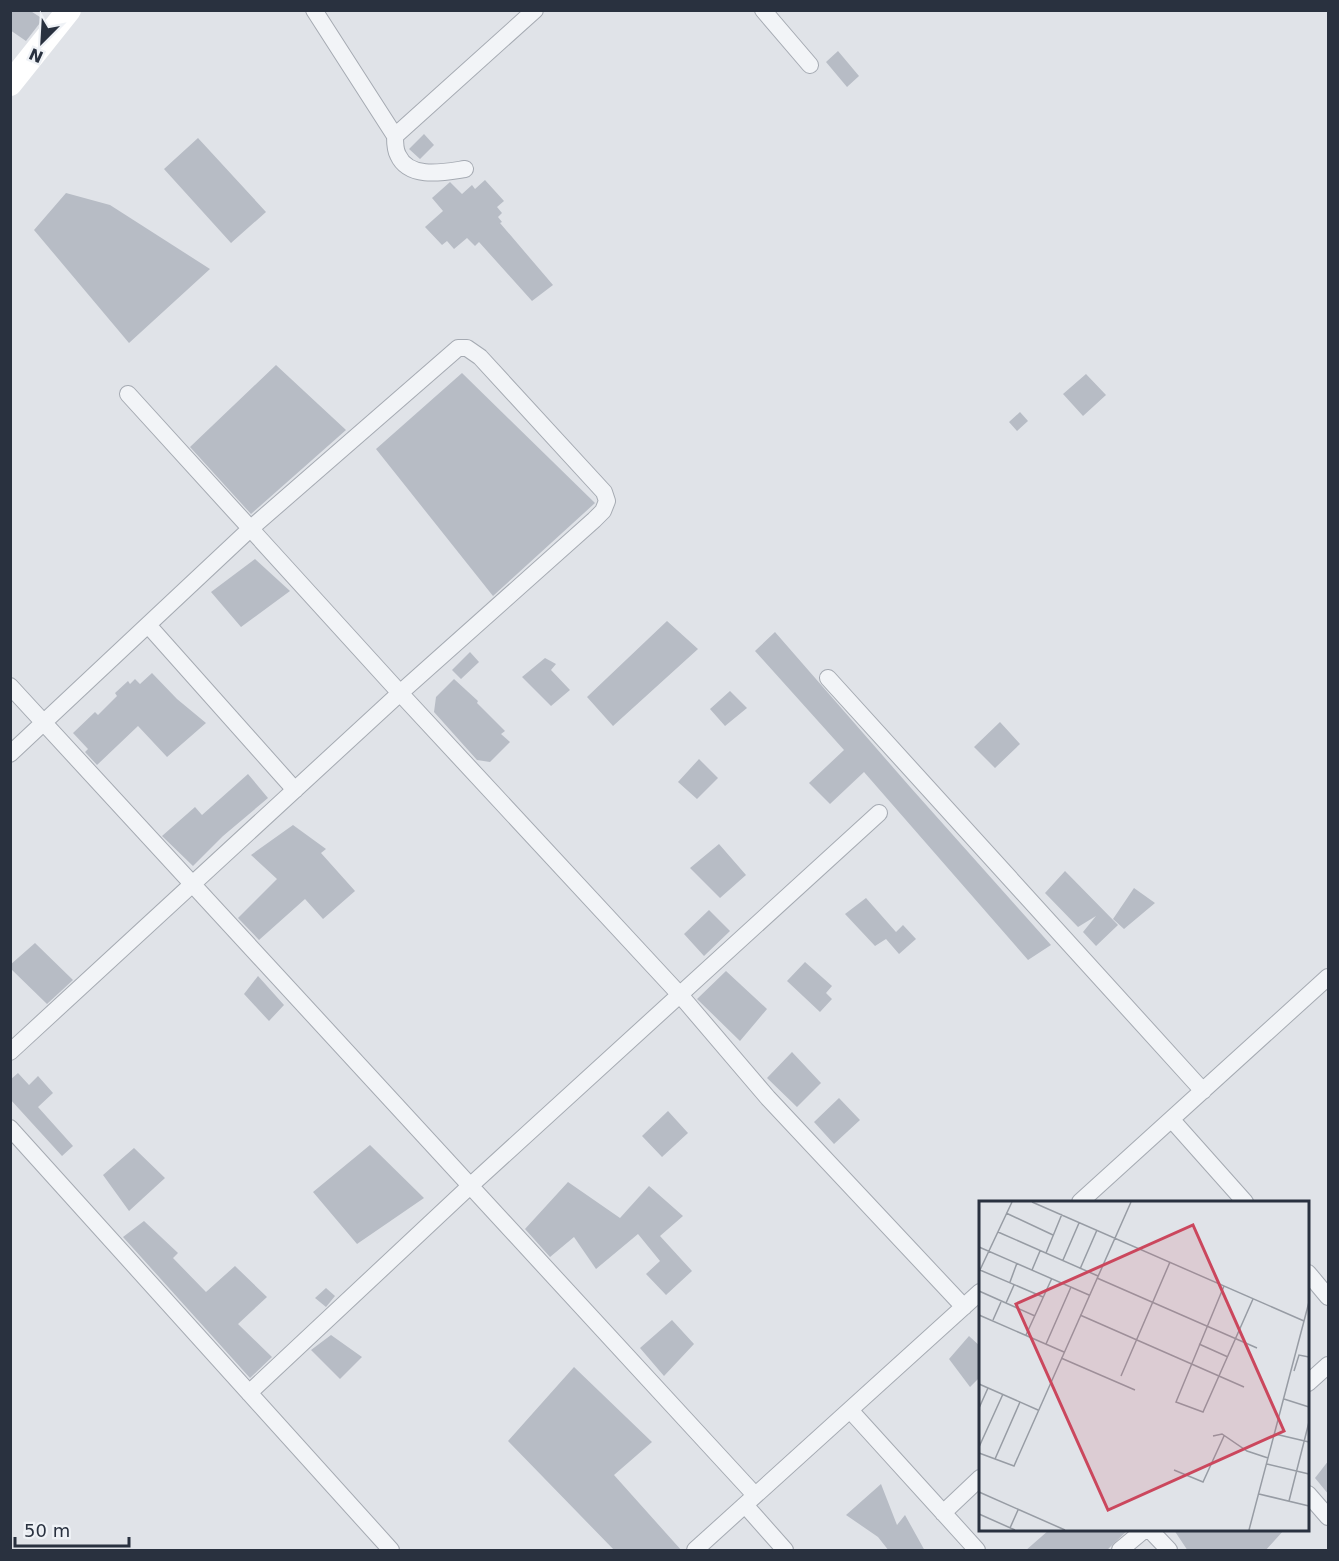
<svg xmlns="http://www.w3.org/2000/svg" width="1339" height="1561" viewBox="0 0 1339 1561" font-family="'DejaVu Sans',sans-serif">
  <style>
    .building { fill: #b7bcc5 }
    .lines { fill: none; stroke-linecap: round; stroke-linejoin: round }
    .street-casing { stroke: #a5aab2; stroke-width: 18 }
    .street { stroke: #f2f4f7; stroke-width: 16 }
    .secondary { stroke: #fff; stroke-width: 24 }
    .inset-road { fill: none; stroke: #979ca4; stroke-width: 1.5 }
    .view { fill: #cb475d; fill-opacity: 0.15; stroke: #cb475d; stroke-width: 3 }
    .inset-edge { fill: none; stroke: #29313f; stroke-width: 3 }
  </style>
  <rect width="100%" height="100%" fill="#e0e3e8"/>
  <path class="building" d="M 10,10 L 29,10 L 43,19 L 26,41 L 10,30 Z
    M 838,51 L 859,76 L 847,87 L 826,62 Z
    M 424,134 L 434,145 L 420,159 L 409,149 Z
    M 198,138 L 266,212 L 231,243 L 164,169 Z
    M 485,180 L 504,201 L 497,207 L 502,213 L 498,217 L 502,222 L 500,223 L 553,285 L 532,301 L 479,242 L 475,246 L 467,238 L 454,249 L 447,241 L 442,245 L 425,227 L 443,211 L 432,198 L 450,182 L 462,194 L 472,185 L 475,189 Z
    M 66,193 L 110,205 L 210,269 L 129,343 L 34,230 Z
    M 276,365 L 346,430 L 251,514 L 190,447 Z
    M 462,373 L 595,503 L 493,596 L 376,449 Z
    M 1086,374 L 1106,395 L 1083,416 L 1063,394 Z
    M 1020,412 L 1028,421 L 1017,431 L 1009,422 Z
    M 255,559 L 290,591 L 241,627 L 211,592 Z
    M 667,621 L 698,649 L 613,726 L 587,697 Z
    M 775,632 L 911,788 L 1051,945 L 1028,960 L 864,772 L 830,804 L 809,783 L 844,750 L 755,651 Z
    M 470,652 L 479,662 L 461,679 L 452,670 Z
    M 545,658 L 556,664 L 551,670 L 570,690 L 551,706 L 522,677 Z
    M 152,673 L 177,699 L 206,723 L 167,757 L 138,726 L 97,765 L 85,752 L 88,749 L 73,733 L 95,712 L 98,715 L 117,696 L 115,693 L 128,681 L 130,684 L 135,679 L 140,684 Z
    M 454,679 L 478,701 L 477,703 L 505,731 L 501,734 L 510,742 L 490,762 L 477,760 L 434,712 L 436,697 Z
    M 730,691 L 747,708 L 725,726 L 710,709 Z
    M 1000,722 L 1020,744 L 995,768 L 974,747 Z
    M 699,759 L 718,778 L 697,799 L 678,782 Z
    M 248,774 L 268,798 L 223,836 L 193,866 L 162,836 L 195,807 L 202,815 Z
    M 293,825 L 326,849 L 321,853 L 355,891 L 323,919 L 305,899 L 259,940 L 238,918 L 277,879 L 251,855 Z
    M 719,844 L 746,875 L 720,898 L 690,868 Z
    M 1065,871 L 1118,925 L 1096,946 L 1083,932 L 1096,916 L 1078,927 L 1045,893 Z
    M 1134,888 L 1155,903 L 1124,929 L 1113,919 Z
    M 866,898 L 896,932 L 903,925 L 916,939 L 899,954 L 886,939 L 875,946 L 845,914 Z
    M 709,910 L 730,931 L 704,956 L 684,934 Z
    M 35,943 L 73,980 L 47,1004 L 10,968 L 10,965 Z
    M 805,962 L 832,986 L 826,993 L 832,999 L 820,1012 L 787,981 Z
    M 726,971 L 767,1009 L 740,1041 L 697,999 Z
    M 258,976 L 284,1005 L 269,1021 L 244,994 Z
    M 792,1052 L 821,1083 L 797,1107 L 767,1078 Z
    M 18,1073 L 29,1085 L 38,1076 L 53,1093 L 38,1107 L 73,1146 L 62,1156 L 10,1099 L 10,1080 Z
    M 839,1098 L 860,1120 L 834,1144 L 814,1122 Z
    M 668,1111 L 688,1133 L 662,1157 L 642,1136 Z
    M 370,1145 L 424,1198 L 357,1244 L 313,1192 Z
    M 134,1148 L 165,1178 L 129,1211 L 103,1175 Z
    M 568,1182 L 620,1218 L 649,1186 L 683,1216 L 660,1236 L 692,1271 L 666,1295 L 646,1274 L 660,1261 L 638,1234 L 596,1269 L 574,1237 L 550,1257 L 525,1229 Z
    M 144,1221 L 178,1253 L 173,1258 L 206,1292 L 235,1266 L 267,1297 L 238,1324 L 272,1357 L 250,1378 L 123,1237 Z
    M 326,1288 L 335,1296 L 326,1307 L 315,1298 Z
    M 672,1320 L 694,1344 L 664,1376 L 640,1348 Z
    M 331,1335 L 362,1357 L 340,1379 L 311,1350 Z
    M 969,1336 L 981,1347 L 981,1376 L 970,1387 L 949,1359 Z
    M 574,1367 L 652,1442 L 614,1475 L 682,1551 L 615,1551 L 508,1441 Z
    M 1329,1460 L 1329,1495 L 1315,1478 Z
    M 881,1484 L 897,1525 L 905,1515 L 925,1551 L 889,1551 L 878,1537 L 846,1515 Z
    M 1049,1530 L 1128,1530 L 1106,1551 L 1025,1551 Z
    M 1174,1530 L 1284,1530 L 1265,1551 L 1188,1551 Z"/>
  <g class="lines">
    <g class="street-casing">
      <path id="street" d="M 314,10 L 395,136 C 395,142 395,150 398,155 C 409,180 445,172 465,169
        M 763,10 L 810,65
        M 395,136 L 535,10
        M 128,394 L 400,693 L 681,996 L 768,1098 L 964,1307
        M 148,625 L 295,790
        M 828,678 L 1203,1091
        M 10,686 L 755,1495
        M 10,754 L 250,529 L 458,348 L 467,348 L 480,357 L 604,492 L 607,501 L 603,511 L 594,520 L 400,693 L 10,1052
        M 1172,1120 L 1245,1202
        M 10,1128 L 391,1550
        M 1080,1202 L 1328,977
        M 1308,1273 L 1328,1297
        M 1308,1383 L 1328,1365
        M 249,1393 L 470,1186 L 879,813
        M 850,1410 L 977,1550
        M 1308,1494 L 1328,1517
        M 745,1505 L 785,1550
        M 943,1513 L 980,1478
        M 1150,1530 L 1169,1550
        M 695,1550 L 980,1292
        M 1120,1550 L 1144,1530"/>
    </g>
    <use href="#street" class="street"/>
    <path class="secondary" d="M 10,84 L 69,10"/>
  </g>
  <g transform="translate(979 1201)">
    <rect width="330" height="330" fill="#e0e3e8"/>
    <path class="inset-road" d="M 53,1 L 325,120M 27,12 L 74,34M 19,31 L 119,75M 0,46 L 110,94M 67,52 L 83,13M 84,59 L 100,22M 101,68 L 118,29M 1,69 L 64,96M 53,69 L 61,50M 0,71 L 33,1M 118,77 L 278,147M 31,81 L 38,62M 245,85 L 197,201 L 224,211 L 274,98M 0,90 L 56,115M 27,102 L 35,84M 0,114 L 85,151M 101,114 L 265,186M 14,119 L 22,101M 47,134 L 73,77M 67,143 L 92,86M 220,143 L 249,156M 82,157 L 156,189M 315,170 L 320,154 L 330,156M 142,175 L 191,61M 0,183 L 59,209M 305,198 L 330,206M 0,207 L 9,187M 296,233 L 330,241M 234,235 L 243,233 L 268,250 L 289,257M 0,246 L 24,193M 0,252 L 35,265 L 152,1M 16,258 L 41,201M 288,263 L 330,273M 195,269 L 224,281 L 245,235M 0,291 L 86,329M 280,293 L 330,305M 310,300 L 330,221M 0,313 L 36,329M 31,327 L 39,309M 270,329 L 330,101"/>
    <path class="view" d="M 214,24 L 305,230 L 129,309 L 37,103 Z"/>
    <rect width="330" height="330" class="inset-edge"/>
  </g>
  <rect width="1339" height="1561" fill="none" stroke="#29313f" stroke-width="24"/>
  <g transform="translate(42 42) rotate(204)" stroke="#eff2f6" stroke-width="4.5" paint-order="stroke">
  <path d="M0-4.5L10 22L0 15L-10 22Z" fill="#29313f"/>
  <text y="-9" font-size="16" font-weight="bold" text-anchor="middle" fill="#29313f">N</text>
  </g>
  <path d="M15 1537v9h114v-9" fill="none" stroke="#29313f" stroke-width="3"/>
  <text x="24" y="1537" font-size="18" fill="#29313f" stroke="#eff2f6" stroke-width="4.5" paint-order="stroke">50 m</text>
</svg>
